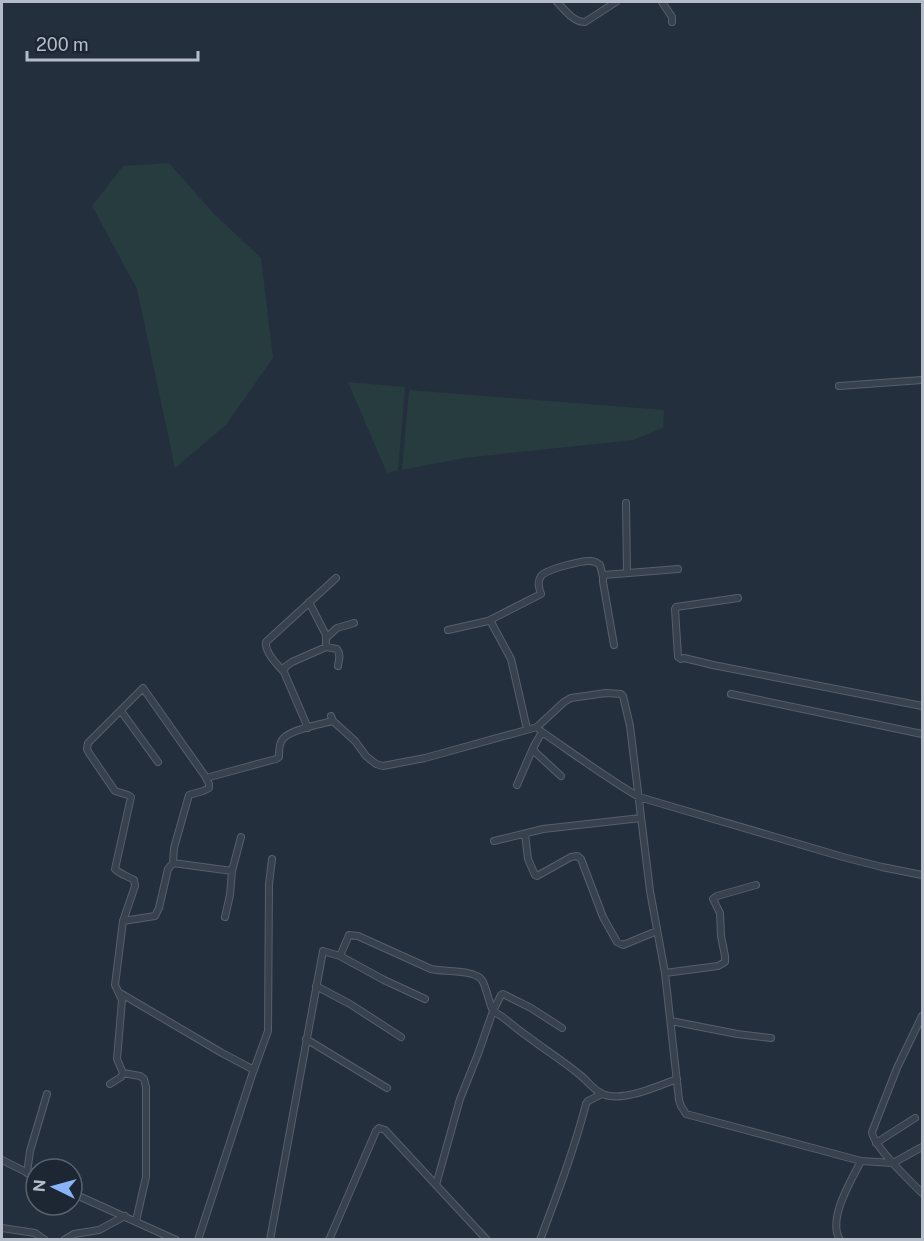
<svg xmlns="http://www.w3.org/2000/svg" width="924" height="1241" viewBox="0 0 924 1241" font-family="'Public Sans',sans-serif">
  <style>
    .green { fill: #263c3f }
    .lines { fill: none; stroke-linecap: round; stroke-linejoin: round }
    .street-casing { stroke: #565f6c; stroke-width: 8 }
    .street { stroke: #38414e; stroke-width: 6 }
  </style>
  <rect width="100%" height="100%" fill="#242f3e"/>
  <path class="green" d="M 169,163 L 214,214 L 261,258 L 273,358 L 226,425 L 175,468 L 137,289 L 92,206 L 123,166 Z
    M 348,382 L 405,387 L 398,470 L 387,473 Z
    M 409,390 L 664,410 L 663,428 L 633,440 L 464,458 L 402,470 Z"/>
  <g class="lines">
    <g class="street-casing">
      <path id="street" d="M 557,2 C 565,10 573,22 585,22 L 616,2
        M 662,2 L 672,17 L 672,22
        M 839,386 L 922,380
        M 626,503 L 627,573
        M 738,598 L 676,607 L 675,609 L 678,657 L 681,659 L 684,658 L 713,665 L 922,706
        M 309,602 L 326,635 L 326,647
        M 488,621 L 541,594 C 539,588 537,582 541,576 C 547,569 583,560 591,561 C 596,562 596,562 600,565 L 603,577
        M 448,630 L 488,621 L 491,622 L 511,659 L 527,729
        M 326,638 L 337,628 L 354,623
        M 614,645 L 603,582 L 603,577 L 604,575 L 678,569
        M 284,672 C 276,663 265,653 266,642 L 336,578
        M 731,694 L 922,734
        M 121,711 L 158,762
        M 331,716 L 333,721 L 355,741 L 366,756 L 376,764 L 383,766 L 425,758 L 537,727 L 564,702 L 571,698 L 606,693 L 621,694 L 623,696 L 630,726 L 650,891 L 665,973 L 679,1100 L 681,1106 L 686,1114 L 861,1161 L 893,1163 L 922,1147
        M 537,727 L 542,732 C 574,754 605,777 639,797 L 843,857 L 882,867 L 922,875
        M 308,728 L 284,672 L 285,667 L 292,662 L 326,647 L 337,649 C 341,654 339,660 338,666
        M 542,732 L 533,748 L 536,753 L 561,776
        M 206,778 L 276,759 L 279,757 C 279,752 279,746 281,742 C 285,730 321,724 333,721
        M 517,785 L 533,748
        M 525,834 L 528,859 L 535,875 L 537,876 L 571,857 L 577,856 L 581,859 L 603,917 L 617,942 L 623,945 L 657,931
        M 494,841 L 543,829 L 641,818
        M 173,863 L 232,871 L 241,837
        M 225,917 L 230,895 L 232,871
        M 340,956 L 349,935 L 358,936 L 431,969 C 443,972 474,969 482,980 C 486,986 489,1003 493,1011 C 506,1018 515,1028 527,1036 C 544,1049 563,1061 580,1075 C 589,1082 597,1095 610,1096 C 630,1099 658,1086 677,1079
        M 665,973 L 718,966 L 725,962 L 725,956 L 721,936 L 720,913 L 713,899 L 717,896 L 756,885
        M 316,986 L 350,1004 L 401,1037
        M 120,993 L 222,1053 L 254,1070
        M 922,1016 L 897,1068 L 872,1132 C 873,1146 911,1182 922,1193
        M 671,1021 L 737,1034 L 771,1038
        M 306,1039 L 387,1088
        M 123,1073 L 140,1076 L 144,1079 L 146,1087 L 146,1177 L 136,1221
        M 110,1084 L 121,1077 L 123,1073 L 117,1059 L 122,1000 L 115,985 L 123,921 L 135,886 L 134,880 C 129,877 118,873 115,869 L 131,797 L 128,795 L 115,791 L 89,753 L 87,749 L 88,743 L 143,688 L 205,776 L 209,784 L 209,788 L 203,791 L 189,795 L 174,848 L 173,863 L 168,869 L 159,908 L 155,916 L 123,921
        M 876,1143 L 915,1118
        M 2,1160 L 36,1177
        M 27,1173 L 30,1151 L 47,1094
        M 436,1185 L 460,1099 L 478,1054 L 493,1011 L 501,995 L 503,994 L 531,1008 L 562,1028
        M 72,1193 L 176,1240
        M 2,1228 L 35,1233 L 45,1240
        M 64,1240 L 74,1234 L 99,1230 L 125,1216
        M 198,1240 L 252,1075 L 268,1031 L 269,884 L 272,859
        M 270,1240 L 323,951 L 340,956 L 384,980 L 425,999
        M 329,1240 L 376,1131 L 379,1128 L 385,1130 L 487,1240
        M 540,1240 C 557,1195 574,1150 586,1104 L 588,1101 L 602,1094
        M 840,1240 C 827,1219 851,1181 861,1161"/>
    </g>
    <use href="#street" class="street"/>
  </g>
  <rect width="924" height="1241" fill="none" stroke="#b4bcc9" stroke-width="6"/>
  <g transform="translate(54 1187) rotate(275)"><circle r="28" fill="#1d2633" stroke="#59626f" stroke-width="1.5"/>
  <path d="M0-4.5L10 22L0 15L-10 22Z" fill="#8ab4f8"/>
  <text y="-9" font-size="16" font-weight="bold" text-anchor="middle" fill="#b4bcc9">N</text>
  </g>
  <path d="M27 51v9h171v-9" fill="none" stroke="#b4bcc9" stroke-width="3"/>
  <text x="36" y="51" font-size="18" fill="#b4bcc9" stroke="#1d2633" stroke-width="4.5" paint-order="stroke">200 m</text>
</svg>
